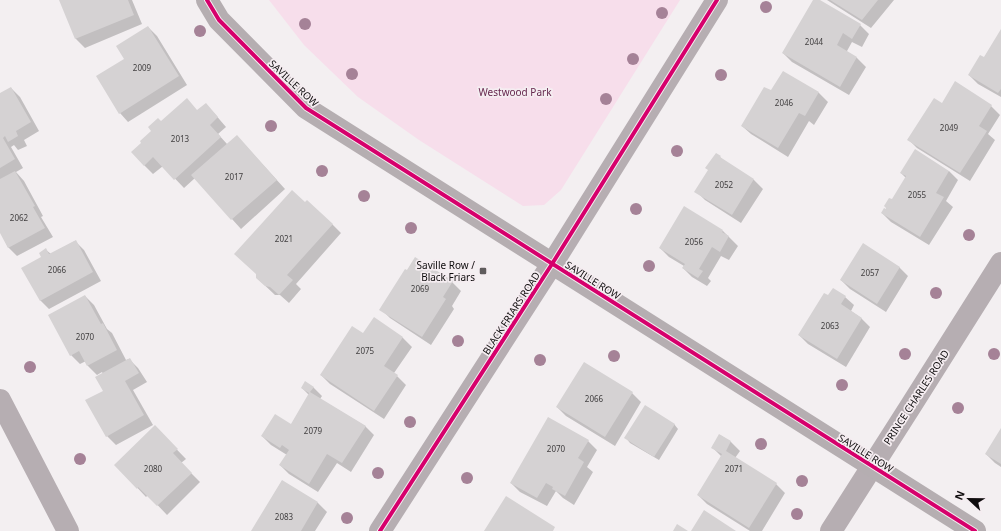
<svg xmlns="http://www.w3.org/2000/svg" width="1001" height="531" viewBox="0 0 1001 531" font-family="'Noto Sans',sans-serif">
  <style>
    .green { fill: #f7deeb }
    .shadow { fill: #0003 }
    .building { fill: #d5d2d3 }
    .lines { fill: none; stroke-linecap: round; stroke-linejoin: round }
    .street { stroke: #b6aeb2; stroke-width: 22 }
    .secondary { stroke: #b5aeb1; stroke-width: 22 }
    .cycleway-casing { stroke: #f5edf1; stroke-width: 6 }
    .cycleway { stroke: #d6006c; stroke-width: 4 }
    .tree { fill: #a58297 }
    .poi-dot { fill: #5f5c5d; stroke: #f5edf1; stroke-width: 1.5 }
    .labels { text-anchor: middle; stroke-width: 3.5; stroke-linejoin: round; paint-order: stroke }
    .number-label { font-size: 8px; fill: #403e3f }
    .street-label { font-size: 10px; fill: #0f0d0e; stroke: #f5edf1 }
    .park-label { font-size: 10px; fill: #66284e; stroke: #f5edf1 }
    .poi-label { font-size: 10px; fill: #0f0d0e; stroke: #f5edf1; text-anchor: end }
  </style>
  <rect width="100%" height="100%" fill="#f3eff1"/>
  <path class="green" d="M 269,0 L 680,0 L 561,190 L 544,205 L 523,206 L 419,140 L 358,97 L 304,45 Z"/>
  <path class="shadow" d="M 60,0 L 132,0 L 142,24 L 85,48 L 76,39 Z
    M 814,0 L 818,0 L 860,25 L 869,34 L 862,47 L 852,42 L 847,51 L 847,52 L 857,58 L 866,67 L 849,95 L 792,62 L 783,53 Z
    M 827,0 L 894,0 L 871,28 Z
    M 148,27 L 157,36 L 187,85 L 128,122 L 120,113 L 125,59 Z
    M 1001,31 L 1001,97 L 978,84 L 969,75 L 984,58 Z
    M 783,72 L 819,93 L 828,102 L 814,125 L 809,121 L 788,157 L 751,134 L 742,126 L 772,91 Z
    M 11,88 L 20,97 L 39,131 L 24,140 L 27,146 L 18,150 L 14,145 L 11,147 L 23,168 L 16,172 L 24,181 L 43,216 L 41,217 L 53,237 L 17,256 L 8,247 L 0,231 L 0,94 Z
    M 942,104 L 991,106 L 1000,115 L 988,134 L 995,140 L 970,181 L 917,148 L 908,139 Z
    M 198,111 L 214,113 L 226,127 L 218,134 L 227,144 L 245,145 L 285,189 L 241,229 L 195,178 L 184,188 L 163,166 L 153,174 L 144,165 L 143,143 L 161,122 Z
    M 720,157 L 725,162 L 754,180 L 763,189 L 741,223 L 705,200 L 696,191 Z
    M 949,171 L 958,180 L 946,201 L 953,207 L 929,245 L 891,222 L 882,213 L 886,211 L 906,178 L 901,173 Z
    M 305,203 L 332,224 L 341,233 L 296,284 L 301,289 L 289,303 L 280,295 L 275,295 L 257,278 Z
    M 723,231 L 738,246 L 729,260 L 721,256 L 708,278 L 711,281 L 707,286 L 692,277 L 683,268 L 684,266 L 669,257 L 660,248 Z
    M 75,241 L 84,250 L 101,281 L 49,309 L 40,300 L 42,257 L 46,250 L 51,254 Z
    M 415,259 L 452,282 L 461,291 L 452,306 L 454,309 L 431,345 L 390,318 L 381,309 Z
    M 899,267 L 908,276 L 886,312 L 850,289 L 841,280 Z
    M 85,296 L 94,305 L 107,329 L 112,333 L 126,360 L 129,359 L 138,368 L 147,382 L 133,390 L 153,425 L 116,445 L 107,436 L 103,374 L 102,372 L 97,375 L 88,366 L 86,361 L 80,364 L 71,355 Z
    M 828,297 L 845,297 L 854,305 L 851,311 L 861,318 L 870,327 L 846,367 L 808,344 L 799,335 Z
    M 374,319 L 403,338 L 412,347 L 394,373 L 406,385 L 384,419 L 330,384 L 321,375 L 364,334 Z
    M 313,387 L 322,396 L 320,399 L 365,426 L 374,435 L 351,472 L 337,463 L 318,492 L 289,474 L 280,465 L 287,455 L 271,445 L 262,436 L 291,425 L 309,395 L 302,388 Z
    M 632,393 L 641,402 L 615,446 L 566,416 L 557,407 Z
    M 674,424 L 678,429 L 659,460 L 630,443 L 626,438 Z
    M 155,427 L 186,459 L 181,463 L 200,482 L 167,515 L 148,495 L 146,497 L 116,465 Z
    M 1001,430 L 1001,467 L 995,463 L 986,454 Z
    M 720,435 L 731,442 L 740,451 L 735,458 L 776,484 L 785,493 L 762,531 L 750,531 L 707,504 L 698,495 L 722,457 L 712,447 Z
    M 588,441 L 597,450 L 587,467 L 593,472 L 574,505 L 563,498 L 556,491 L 547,506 L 520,492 L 511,483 Z
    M 282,481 L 318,503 L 327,512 L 315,531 L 252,531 Z"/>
  <path class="building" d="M 59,0 L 128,0 L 134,15 L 75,39 Z
    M 813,0 L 820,0 L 861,24 L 852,39 L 843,33 L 837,45 L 857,57 L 840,87 L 782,53 Z
    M 830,0 L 878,0 L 862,20 Z
    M 148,26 L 179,76 L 119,114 L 96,76 L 124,59 L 116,46 Z
    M 1001,29 L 1001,89 L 998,93 L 968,75 L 980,55 L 984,57 Z
    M 783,71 L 819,92 L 805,116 L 799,113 L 778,148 L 741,126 L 764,87 L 771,90 Z
    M 955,81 L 992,105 L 979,126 L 987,131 L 960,173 L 907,140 L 934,98 L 942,103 Z
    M 11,87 L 31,122 L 16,131 L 18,136 L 8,142 L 5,136 L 3,138 L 15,159 L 0,168 L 0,93 Z
    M 187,98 L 197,110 L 206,103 L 218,117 L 210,125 L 221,137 L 174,180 L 153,157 L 144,166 L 131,152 L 141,143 L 140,141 L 151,131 L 148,127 L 158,118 L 161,121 Z
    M 237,135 L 277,180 L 231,220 L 191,175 Z
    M 915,149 L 949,171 L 936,193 L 944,197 L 920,237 L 881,213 L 884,208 L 886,209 L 886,208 L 884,206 L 889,198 L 892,199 L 906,176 L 900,173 Z
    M 716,153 L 721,156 L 720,157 L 754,179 L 732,215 L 694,192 L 708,170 L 705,168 Z
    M 15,171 L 35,206 L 33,207 L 45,228 L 8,248 L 0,233 L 0,179 Z
    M 292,190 L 305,202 L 307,200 L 333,224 L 287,275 L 293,280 L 279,295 L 270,287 L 265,286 L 256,278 L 256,274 L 234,254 Z
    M 684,206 L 723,230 L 722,232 L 729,236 L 720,252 L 712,247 L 699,269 L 703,271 L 698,278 L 682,268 L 685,264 L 659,248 Z
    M 76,240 L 93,272 L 40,301 L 21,268 L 41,257 L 39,253 L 46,248 L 49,254 Z
    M 863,243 L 900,267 L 877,304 L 840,280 Z
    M 415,257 L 453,281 L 443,297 L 446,299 L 422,337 L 379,310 L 405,269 L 407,270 Z
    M 833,288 L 846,296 L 841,304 L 862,318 L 837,359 L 798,335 L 824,293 L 828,295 Z
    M 85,295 L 101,324 L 103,323 L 117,350 L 87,366 L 79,351 L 70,356 L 48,315 Z
    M 374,317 L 403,337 L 384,366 L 398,375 L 374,411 L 320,375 L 352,326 L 363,333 Z
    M 130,358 L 139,373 L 125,381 L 144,415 L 106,437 L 85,400 L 103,391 L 95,377 Z
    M 584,362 L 633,392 L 605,437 L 556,407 Z
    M 305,381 L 314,387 L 310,392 L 366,426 L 342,463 L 327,454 L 309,484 L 279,465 L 289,450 L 282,445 L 280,448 L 261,436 L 275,414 L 291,424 L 309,393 L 301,388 Z
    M 645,405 L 675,424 L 654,457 L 624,438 Z
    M 548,417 L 589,440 L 578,458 L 584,462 L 565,496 L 552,489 L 553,487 L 546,483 L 537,498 L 510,483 Z
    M 155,425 L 178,449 L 173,453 L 192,473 L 157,506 L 138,487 L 137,489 L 114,465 Z
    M 1001,428 L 1001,464 L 985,454 Z
    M 719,434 L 731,441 L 726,451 L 777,483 L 749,528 L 697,495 L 722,454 L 711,448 Z
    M 282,480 L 318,502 L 301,531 L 251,531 Z
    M 506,496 L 555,527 L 553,531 L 484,531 Z
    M 704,510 L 736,531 L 691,531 Z
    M 677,524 L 688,531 L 673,531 Z"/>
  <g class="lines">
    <path class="street" d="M 0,400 L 68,531
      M 380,531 L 552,264 L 717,0
      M 831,531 L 912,404 L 1001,263"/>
    <path class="secondary" d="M 207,0 L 219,20 L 306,108 L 975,531"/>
    <g class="cycleway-casing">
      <path id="cycleway" d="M 207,0 L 219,20 L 306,108 L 975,531
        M 380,531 L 552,264 L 717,0"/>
    </g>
    <use href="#cycleway" class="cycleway"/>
  </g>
  <g class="tree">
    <circle cx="766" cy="7" r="6"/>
    <circle cx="662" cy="13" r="6"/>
    <circle cx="305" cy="24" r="6"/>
    <circle cx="200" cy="31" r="6"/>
    <circle cx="633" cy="59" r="6"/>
    <circle cx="352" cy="74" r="6"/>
    <circle cx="721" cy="75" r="6"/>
    <circle cx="606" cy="99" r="6"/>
    <circle cx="271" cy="126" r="6"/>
    <circle cx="677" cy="151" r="6"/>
    <circle cx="322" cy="171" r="6"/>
    <circle cx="364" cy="196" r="6"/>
    <circle cx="636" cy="209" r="6"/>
    <circle cx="411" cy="228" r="6"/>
    <circle cx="969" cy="235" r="6"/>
    <circle cx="649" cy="266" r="6"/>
    <circle cx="936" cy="293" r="6"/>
    <circle cx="458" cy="341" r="6"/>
    <circle cx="905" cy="354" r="6"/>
    <circle cx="994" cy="354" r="6"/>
    <circle cx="614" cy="356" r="6"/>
    <circle cx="540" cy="360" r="6"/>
    <circle cx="30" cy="367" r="6"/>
    <circle cx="842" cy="385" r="6"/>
    <circle cx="958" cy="408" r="6"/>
    <circle cx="410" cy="422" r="6"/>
    <circle cx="761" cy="444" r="6"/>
    <circle cx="80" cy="459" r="6"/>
    <circle cx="378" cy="473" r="6"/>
    <circle cx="467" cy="478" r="6"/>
    <circle cx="802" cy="481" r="6"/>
    <circle cx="797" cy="514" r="6"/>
    <circle cx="347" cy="518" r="6"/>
  </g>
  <rect class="poi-dot" x="479" y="267" width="8" height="8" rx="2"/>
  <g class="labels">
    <g class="number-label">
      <text x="814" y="45">2044</text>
      <text x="142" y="71">2009</text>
      <text x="784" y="106">2046</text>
      <text x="949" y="131">2049</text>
      <text x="180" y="142">2013</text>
      <text x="234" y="180">2017</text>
      <text x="724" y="188">2052</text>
      <text x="917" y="198">2055</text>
      <text x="19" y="221">2062</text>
      <text x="284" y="242">2021</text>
      <text x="694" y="245">2056</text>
      <text x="57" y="273">2066</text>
      <text x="870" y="276">2057</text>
      <text x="420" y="292">2069</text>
      <text x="830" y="329">2063</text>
      <text x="85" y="340">2070</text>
      <text x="365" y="354">2075</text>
      <text x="594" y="402">2066</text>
      <text x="313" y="434">2079</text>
      <text x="556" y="452">2070</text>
      <text x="153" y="472">2080</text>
      <text x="734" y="472">2071</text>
      <text x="284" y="520">2083</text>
    </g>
    <g class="street-label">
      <text transform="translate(294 83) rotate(43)" y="4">SAVILLE ROW</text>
      <text transform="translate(593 280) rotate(32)" y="4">SAVILLE ROW</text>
      <text transform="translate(511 313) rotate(-57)" y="4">BLACK FRIARS ROAD</text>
      <text transform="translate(916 397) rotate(-57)" y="4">PRINCE CHARLES ROAD</text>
      <text transform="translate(866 453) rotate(32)" y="4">SAVILLE ROW</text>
    </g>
    <g class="park-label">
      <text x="515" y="96">Westwood Park</text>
    </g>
    <g class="poi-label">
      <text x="475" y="269">Saville Row /<tspan x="475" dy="12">Black Friars</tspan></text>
    </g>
  </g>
  <g transform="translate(969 499) rotate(292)" stroke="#f5edf1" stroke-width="3" paint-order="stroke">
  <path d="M0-3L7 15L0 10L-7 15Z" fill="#0f0d0e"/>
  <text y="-6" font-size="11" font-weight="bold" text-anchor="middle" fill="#0f0d0e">N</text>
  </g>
</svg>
